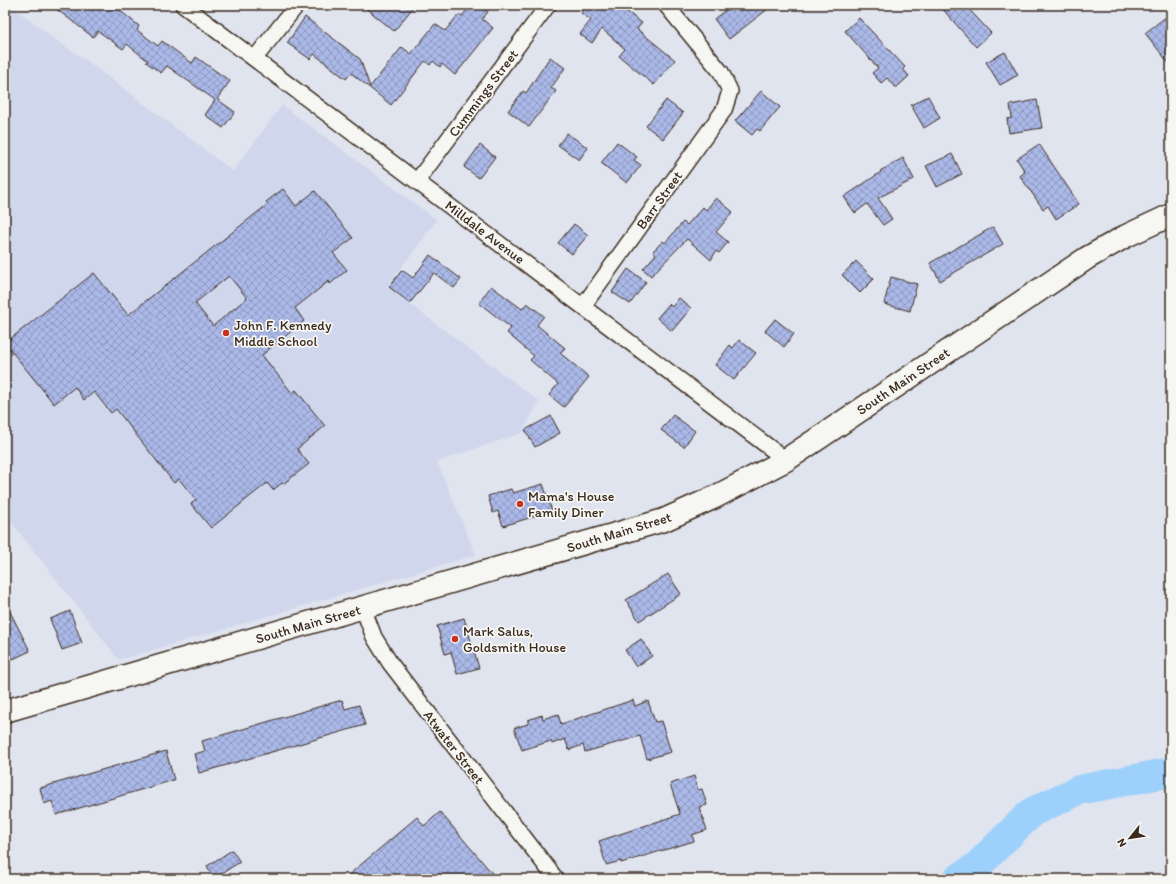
<svg xmlns="http://www.w3.org/2000/svg" width="1176" height="884" viewBox="0 0 1176 884" font-family="Itim,sans-serif">
  <style>
    .built { fill: #d0d7ed }
    .lines { fill: none; stroke-linecap: round; stroke-linejoin: round }
    .river { stroke: #9dd1fb; stroke-width: 30 }
    .building { fill: url(#building-cross-hatch); stroke: #3b2a1e; fill-rule: evenodd }
    .street-casing { stroke: #3b2a1e; stroke-width: 18 }
    .highway-casing { stroke: #3b2a1e; stroke-width: 25 }
    .street { stroke: #f6f6f2; stroke-width: 15 }
    .highway { stroke: #f6f6f2; stroke-width: 22 }
    .poi-dot { fill: #c8321e; stroke: #f6f6f2; stroke-width: 1.5 }
    .labels { text-anchor: middle; stroke-width: 3.5; stroke-linejoin: round; paint-order: stroke }
    .street-label { font-size: 14px; fill: #3b2a1e; stroke: #f6f6f2 }
    .poi-label { font-size: 14px; fill: #3b2a1e; stroke: #f6f6f2; text-anchor: start }
  </style>
  <defs>
    <pattern id="building-cross-hatch" width="8" height="8" patternUnits="userSpaceOnUse"><rect width="8" height="8" fill="#abb9e9"/><path d="M0 0l8 8M0 8l8-8" fill="none" stroke="#8c97bc"/></pattern>
  </defs>
  <rect width="100%" height="100%" fill="#e0e4ef"/>
  <filter id="ink" filterUnits="userSpaceOnUse"><feTurbulence type="fractalNoise" baseFrequency=".025" numOctaves="2"/><feDisplacementMap in="SourceGraphic" scale="8" xChannelSelector="R" yChannelSelector="G"/><feConvolveMatrix kernelMatrix="1 2 1 2 8 2 1 2 1" color-interpolation-filters="sRGB"/></filter>
  <g filter="url(#ink)">
    <path class="built" d="M 5,5 L 10,5 L 56,40 L 83,58 L 233,171 L 282,105 L 437,220 L 387,287 L 539,401 L 522,433 L 437,462 L 476,555 L 119,660 L 5,514 Z"/>
    <g class="lines">
      <path class="river" d="M 958,879 L 976,867 L 1032,812 L 1079,790 L 1171,772"/>
    </g>
    <path class="building" d="M 51,5 L 113,5 L 139,26 L 137,30 L 158,46 L 162,41 L 192,63 L 196,57 L 230,81 L 217,99 L 235,112 L 223,128 L 205,115 L 215,100 L 167,66 L 161,73 L 146,62 L 148,61 L 127,44 L 123,49 L 98,31 L 93,37 Z
      M 362,5 L 415,5 L 394,31 Z
      M 471,5 L 479,5 L 488,12 L 482,19 L 493,28 L 455,75 L 442,64 L 440,67 L 433,61 L 430,65 L 425,61 L 391,105 L 351,73 L 346,79 L 314,54 L 310,59 L 287,43 L 305,17 L 360,59 L 370,87 L 402,47 L 411,54 L 435,24 L 445,31 L 459,14 L 462,16 Z
      M 587,5 L 618,5 L 642,23 L 637,29 L 675,60 L 654,85 L 619,56 L 625,49 L 602,29 L 592,43 L 580,34 L 591,20 L 581,13 Z
      M 732,5 L 773,5 L 729,39 L 714,19 Z
      M 939,5 L 965,5 L 991,33 L 976,47 Z
      M 1171,13 L 1171,66 L 1145,33 Z
      M 859,18 L 905,67 L 903,69 L 909,76 L 896,88 L 887,78 L 881,83 L 872,73 L 878,68 L 845,31 Z
      M 1005,52 L 1018,75 L 1000,85 L 986,62 Z
      M 550,57 L 565,68 L 551,88 L 556,91 L 529,127 L 508,111 L 523,91 L 526,93 Z
      M 761,91 L 780,107 L 760,131 L 757,129 L 752,135 L 735,121 Z
      M 928,96 L 940,118 L 924,128 L 911,105 Z
      M 666,100 L 683,113 L 663,139 L 646,126 Z
      M 1037,100 L 1042,128 L 1009,133 L 1007,119 L 1012,118 L 1010,105 Z
      M 567,133 L 588,148 L 579,160 L 558,145 Z
      M 617,142 L 637,157 L 634,160 L 641,165 L 627,183 L 601,163 Z
      M 1039,144 L 1079,204 L 1056,219 L 1048,206 L 1043,209 L 1020,176 L 1025,172 L 1017,159 Z
      M 480,145 L 495,157 L 479,178 L 464,167 Z
      M 952,154 L 962,174 L 937,187 L 926,166 Z
      M 903,158 L 914,179 L 878,198 L 892,219 L 883,225 L 867,204 L 855,213 L 844,197 L 881,172 L 880,171 Z
      M 283,189 L 296,206 L 315,191 L 353,238 L 333,253 L 347,270 L 330,284 L 329,281 L 295,308 L 304,321 L 262,355 L 292,393 L 296,390 L 325,426 L 297,449 L 309,464 L 283,484 L 282,483 L 273,490 L 267,483 L 211,528 L 191,504 L 196,500 L 179,479 L 174,483 L 116,409 L 111,413 L 94,392 L 84,400 L 75,387 L 54,404 L 5,343 L 94,273 L 128,315 L 268,204 L 266,202 ZM 229,276 L 247,298 L 213,326 L 195,303 Z
      M 716,198 L 733,212 L 716,232 L 728,242 L 719,253 L 716,251 L 711,260 L 687,239 L 651,276 L 643,269 L 656,254 L 653,251 L 663,241 L 665,243 L 683,222 L 687,225 L 703,207 L 706,210 Z
      M 574,224 L 588,235 L 572,254 L 558,243 Z
      M 993,227 L 1003,244 L 940,281 L 930,263 Z
      M 430,255 L 461,279 L 454,288 L 434,273 L 410,303 L 389,287 L 402,270 L 413,278 Z
      M 856,261 L 874,279 L 860,293 L 842,275 Z
      M 628,269 L 646,282 L 630,304 L 612,292 Z
      M 891,277 L 917,284 L 910,311 L 884,304 Z
      M 491,286 L 522,309 L 527,303 L 544,316 L 537,325 L 565,348 L 560,353 L 589,377 L 564,407 L 549,395 L 558,384 L 530,360 L 534,356 L 507,333 L 511,328 L 479,303 Z
      M 679,298 L 691,308 L 672,331 L 657,318 L 669,304 L 672,307 Z
      M 775,319 L 794,334 L 784,347 L 765,331 Z
      M 739,340 L 756,353 L 734,380 L 715,365 L 730,345 L 733,348 Z
      M 673,415 L 695,431 L 684,447 L 661,430 Z
      M 551,416 L 560,433 L 535,447 L 525,430 Z
      M 543,484 L 552,511 L 503,526 L 498,511 L 493,513 L 488,496 L 511,489 L 513,493 Z
      M 668,574 L 681,594 L 639,621 L 626,600 Z
      M 5,602 L 30,651 L 13,659 L 5,644 Z
      M 70,611 L 82,643 L 62,650 L 50,619 Z
      M 464,618 L 479,668 L 457,674 L 451,652 L 445,654 L 437,626 Z
      M 641,639 L 652,656 L 636,667 L 625,650 Z
      M 342,700 L 345,709 L 359,705 L 365,725 L 199,773 L 194,754 L 205,751 L 202,741 Z
      M 633,700 L 635,706 L 648,701 L 655,722 L 661,721 L 671,752 L 647,759 L 640,736 L 585,752 L 583,745 L 569,750 L 565,739 L 552,744 L 551,741 L 522,750 L 514,728 L 528,724 L 528,720 L 542,715 L 543,719 L 558,714 L 561,724 Z
      M 166,751 L 174,780 L 56,815 L 52,801 L 44,804 L 40,788 Z
      M 694,776 L 698,790 L 702,789 L 707,805 L 699,807 L 707,830 L 692,835 L 694,841 L 621,863 L 621,861 L 606,865 L 599,841 L 680,814 L 670,784 Z
      M 440,812 L 497,879 L 344,879 L 417,817 L 424,826 Z
      M 232,850 L 240,862 L 214,878 L 207,866 Z"/>
    <g class="lines">
      <g class="street-casing">
        <path id="street" d="M 183,5 L 786,460
          M 255,58 L 297,5
          M 417,181 L 548,5
          M 583,306 L 724,110 L 730,91 L 721,72 L 666,5
          M 363,608 L 374,637 L 390,663 L 556,879"/>
      </g>
      <g class="highway-casing">
        <path id="highway" d="M 5,711 L 664,520 L 715,497 L 786,460 L 1087,258 L 1126,236 L 1171,215"/>
      </g>
      <use href="#street" class="street"/>
      <use href="#highway" class="highway"/>
    </g>
  </g>
  <g class="poi-dot">
    <circle cx="226" cy="333" r="4"/>
    <circle cx="520" cy="504" r="4"/>
    <circle cx="455" cy="639" r="4"/>
  </g>
  <g class="labels">
    <g class="street-label">
      <text transform="translate(483 93) rotate(-53)" y="5">Cummings Street</text>
      <text transform="translate(659 200) rotate(-54)" y="5">Barr Street</text>
      <text transform="translate(485 232) rotate(37)" y="5">Milldale Avenue</text>
      <text transform="translate(903 381) rotate(-34)" y="5">South Main Street</text>
      <text transform="translate(619 532) rotate(-17)" y="5">South Main Street</text>
      <text transform="translate(308 624) rotate(-16)" y="5">South Main Street</text>
      <text transform="translate(454 747) rotate(52)" y="5">Atwater Street</text>
    </g>
    <g class="poi-label">
      <text x="234" y="330">John F. Kennedy<tspan x="234" dy="16">Middle School</tspan></text>
      <text x="528" y="501">Mama's House<tspan x="528" dy="16">Family Diner</tspan></text>
      <text x="463" y="636">Mark Salus,<tspan x="463" dy="16">Goldsmith House</tspan></text>
    </g>
  </g>
  <rect width="1176" height="884" fill="none" stroke="#f6f6f2" stroke-width="20"/>
  <rect x="10" y="10" width="1156" height="864" fill="none" stroke="#3b2a1e" stroke-width="1.5" filter="url(#ink)"/>
  <g transform="translate(1130 838) rotate(240)" stroke="#f6f6f2" stroke-width="3" paint-order="stroke">
  <path d="M0-3L7 15L0 10L-7 15Z" fill="#3b2a1e"/>
  <text y="-6" font-size="11" font-weight="bold" text-anchor="middle" fill="#3b2a1e">N</text>
  </g>
</svg>
